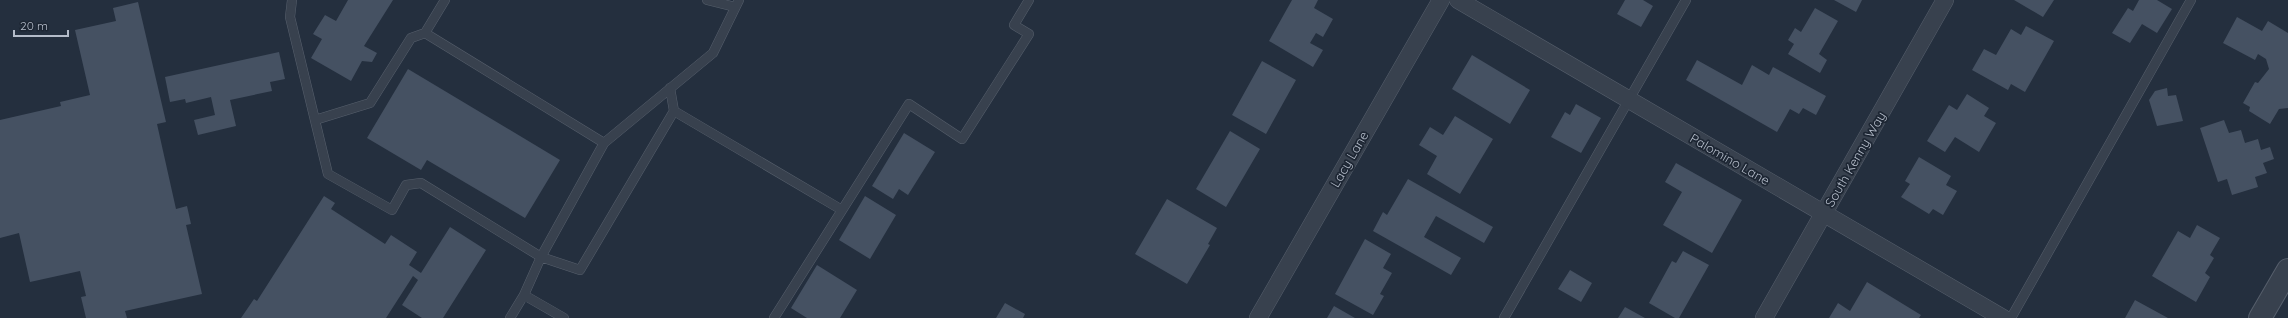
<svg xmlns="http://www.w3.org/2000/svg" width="2288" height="318" viewBox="0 0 2288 318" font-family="Quicksand,sans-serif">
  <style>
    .building { fill: #455162 }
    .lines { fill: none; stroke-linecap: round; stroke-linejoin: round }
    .service-casing { stroke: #565f6c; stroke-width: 10 }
    .minor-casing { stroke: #565f6c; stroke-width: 18 }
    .tertiary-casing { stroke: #565f6c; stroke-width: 24 }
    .service { stroke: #38414e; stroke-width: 9 }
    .minor { stroke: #38414e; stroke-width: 17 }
    .tertiary { stroke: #38414e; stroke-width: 22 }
    .labels { text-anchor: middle; stroke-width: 3.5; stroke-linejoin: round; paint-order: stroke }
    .street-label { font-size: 13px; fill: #b4bcc9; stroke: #1d2633 }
  </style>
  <rect width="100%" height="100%" fill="#242f3e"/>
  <path class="building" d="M 348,0 L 393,0 L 364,46 L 377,53 L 372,62 L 362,61 L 351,81 L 311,58 L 322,39 L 313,34 L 325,15 L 336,21 Z
    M 1292,0 L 1318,0 L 1314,8 L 1333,19 L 1323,37 L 1316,33 L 1310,43 L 1323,50 L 1313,67 L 1269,41 Z
    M 1625,0 L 1643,0 L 1653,6 L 1641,27 L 1617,14 Z
    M 1834,0 L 1862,0 L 1856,12 Z
    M 2014,0 L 2054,0 L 2043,17 Z
    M 2139,0 L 2157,0 L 2172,9 L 2157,33 L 2142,24 L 2130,43 L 2112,33 L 2128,8 L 2133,11 Z
    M 138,2 L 166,122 L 157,124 L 176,209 L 187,206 L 191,224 L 186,225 L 202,294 L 125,311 L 127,318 L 86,318 L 81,297 L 86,296 L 80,271 L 30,282 L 19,233 L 0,238 L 0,120 L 61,106 L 60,102 L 90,95 L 75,30 L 116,21 L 113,8 Z
    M 1815,8 L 1838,21 L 1819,54 L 1827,60 L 1820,73 L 1788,54 L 1794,44 L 1788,40 L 1795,28 L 1801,32 Z
    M 2237,17 L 2262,31 L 2268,21 L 2288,33 L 2288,108 L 2279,109 L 2270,124 L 2249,111 L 2250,107 L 2243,103 L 2255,82 L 2258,83 L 2269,69 L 2266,59 L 2258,54 L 2255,60 L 2223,43 Z
    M 2026,26 L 2054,41 L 2025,92 L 2011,84 L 2008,90 L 1972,70 L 1984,49 L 1996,55 L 2011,29 L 2021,35 Z
    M 279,52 L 285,79 L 270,82 L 272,91 L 230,100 L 236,126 L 198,135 L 194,120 L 215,115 L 211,97 L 186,103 L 185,99 L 170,102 L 165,77 Z
    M 1472,55 L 1530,90 L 1510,124 L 1452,89 Z
    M 1697,60 L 1742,85 L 1752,65 L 1769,75 L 1773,67 L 1826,96 L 1816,115 L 1803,108 L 1799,114 L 1790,109 L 1777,132 L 1686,80 Z
    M 1262,61 L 1296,80 L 1266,134 L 1232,115 Z
    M 408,69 L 560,160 L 525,218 L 427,160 L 421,170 L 367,138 Z
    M 2167,88 L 2168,96 L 2176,95 L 2183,121 L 2157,126 L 2149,100 L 2155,91 Z
    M 1967,94 L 1989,108 L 1984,116 L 1996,123 L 1979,152 L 1955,137 L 1945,152 L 1927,141 L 1949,105 L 1957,110 Z
    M 1576,104 L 1601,118 L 1581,153 L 1551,137 L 1565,112 L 1570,115 Z
    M 1455,116 L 1493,139 L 1460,194 L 1427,174 L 1437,156 L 1419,145 L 1430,127 L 1443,135 Z
    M 2224,120 L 2229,133 L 2241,130 L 2245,143 L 2258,139 L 2261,150 L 2270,147 L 2274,159 L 2263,163 L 2267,173 L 2255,177 L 2258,187 L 2232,195 L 2227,179 L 2218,182 L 2200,128 Z
    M 1230,131 L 1260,149 L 1226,207 L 1196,189 Z
    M 904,133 L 935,152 L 908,195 L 899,189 L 893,199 L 872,186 Z
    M 1919,157 L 1951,176 L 1946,185 L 1957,191 L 1943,215 L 1933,209 L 1929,214 L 1901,197 L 1910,184 L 1905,181 Z
    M 1676,163 L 1742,200 L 1712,253 L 1663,225 L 1682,192 L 1665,182 Z
    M 1408,179 L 1493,227 L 1484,243 L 1436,216 L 1424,237 L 1461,258 L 1451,275 L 1373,231 L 1383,212 L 1387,215 Z
    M 324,196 L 335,203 L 331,209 L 385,244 L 391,235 L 417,252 L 409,265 L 421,273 L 450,227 L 486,250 L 443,318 L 422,318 L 402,305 L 418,280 L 413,276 L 386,318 L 241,318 L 254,299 L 257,301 Z
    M 865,196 L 896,215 L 870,259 L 839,240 Z
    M 1167,199 L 1217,228 L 1208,244 L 1210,245 L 1187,284 L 1135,254 Z
    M 2197,225 L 2220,238 L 2210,255 L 2214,258 L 2205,273 L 2210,277 L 2196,302 L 2152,276 L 2178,231 L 2190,238 Z
    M 1365,239 L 1391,254 L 1383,268 L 1392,273 L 1380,294 L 1384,296 L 1373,315 L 1335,294 Z
    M 1683,251 L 1709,265 L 1679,318 L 1675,318 L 1649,303 L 1672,261 L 1676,263 Z
    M 817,265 L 857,290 L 840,318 L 807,318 L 791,308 Z
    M 1570,270 L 1592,283 L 1581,302 L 1558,289 Z
    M 1867,282 L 1921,315 L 1919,318 L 1829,318 L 1838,303 L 1850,311 Z
    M 2135,300 L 2168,318 L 2125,318 Z
    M 1005,303 L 1025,314 L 1023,318 L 996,318 Z
    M 1334,306 L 1355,318 L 1327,318 Z
    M 1625,307 L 1645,318 L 1618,318 Z"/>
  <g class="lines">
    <g class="service-casing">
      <path id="service" d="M 292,0 L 290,17 L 328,174 L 392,210 L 406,185 L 421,183 L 541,257 L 580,270 L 674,111
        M 445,0 L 425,33 L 604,143 L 541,257 L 524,295 L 564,318
        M 707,0 L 735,7
        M 670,88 L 674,111 L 842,210
        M 315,120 L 370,103 L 411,38 L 425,33
        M 604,143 L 713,53 L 739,0
        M 510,318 L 524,295
        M 774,318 L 909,104 L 962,139 L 1029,34 L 1014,25 L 1029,0
        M 1504,318 L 1686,0
        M 2011,318 L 2191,0"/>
    </g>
    <g class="minor-casing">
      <path id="minor" d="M 1458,0 L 2003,318
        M 1258,318 L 1441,0
        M 1764,318 L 1945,0"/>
    </g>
    <g class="tertiary-casing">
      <path id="tertiary" d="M 2260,318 L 2288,270"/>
    </g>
    <use href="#service" class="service"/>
    <use href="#minor" class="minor"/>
    <use href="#tertiary" class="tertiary"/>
  </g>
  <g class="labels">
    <g class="street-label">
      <text transform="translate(1349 159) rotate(-60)" y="5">Lacy Lane</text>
      <text transform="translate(1730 159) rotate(30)" y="5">Palomino Lane</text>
      <text transform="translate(1855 159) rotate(-60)" y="5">South Kenny Way</text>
    </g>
  </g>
  <path d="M14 30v6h54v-6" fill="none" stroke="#b4bcc9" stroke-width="2"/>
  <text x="20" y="30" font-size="12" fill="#b4bcc9" stroke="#1d2633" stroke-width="3" paint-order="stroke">20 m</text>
</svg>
